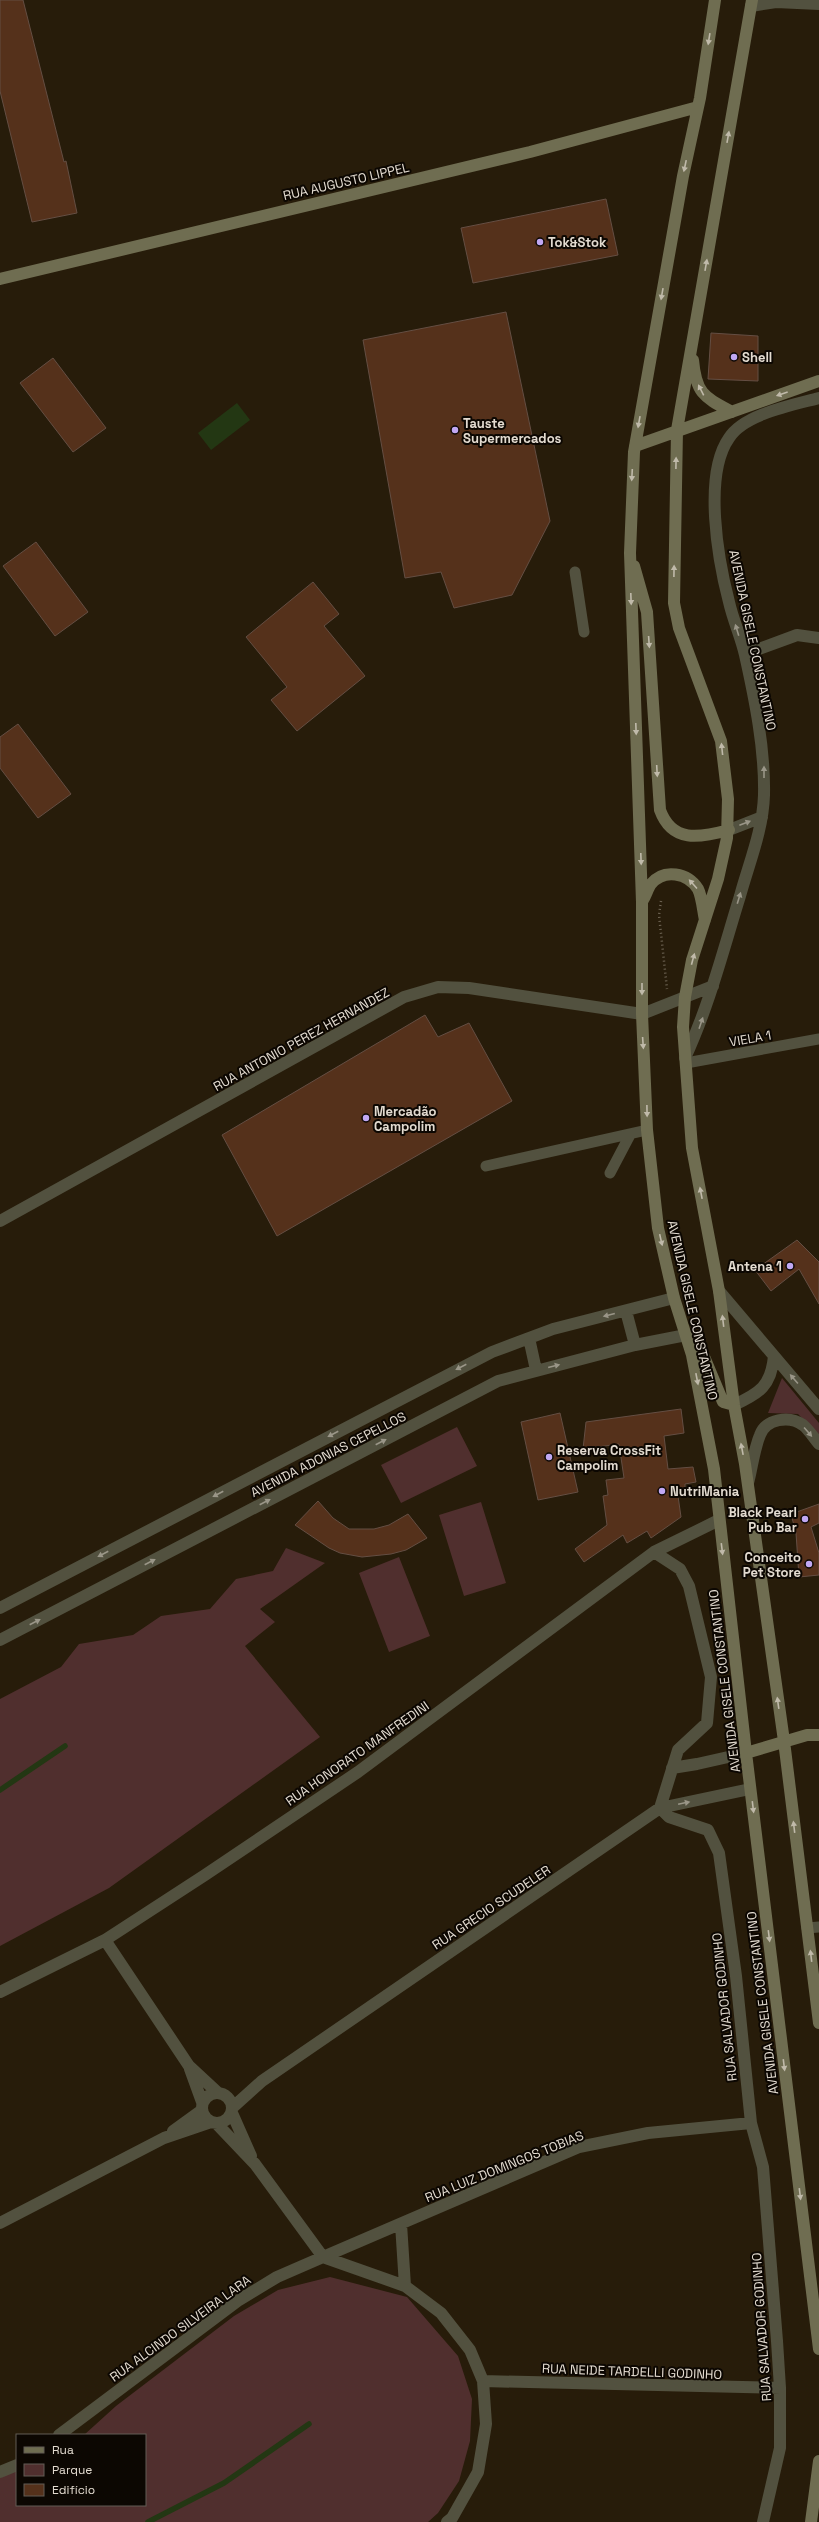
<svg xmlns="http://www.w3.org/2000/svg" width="819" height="2522" viewBox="0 0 819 2522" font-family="'Space Grotesk',sans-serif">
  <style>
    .green { fill: #502f2e }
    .water { fill: #233713 }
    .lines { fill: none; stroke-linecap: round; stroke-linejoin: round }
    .stream { stroke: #233713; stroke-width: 5.5 }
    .building { fill: #55311b; stroke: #644e43 }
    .path { stroke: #706656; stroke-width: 2.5; stroke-dasharray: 1 3; stroke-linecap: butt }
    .lane { stroke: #52513f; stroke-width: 11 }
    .street { stroke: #52513f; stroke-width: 12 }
    .secondary { stroke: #6f6d51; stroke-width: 12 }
    .oneway { fill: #c0baaa }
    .oneway2 { fill: #9a9688 }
    .poi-dot { fill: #c1a8f3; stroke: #0c0702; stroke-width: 1.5 }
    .labels { text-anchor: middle; stroke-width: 4; stroke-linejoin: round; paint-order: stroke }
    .street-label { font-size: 13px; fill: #e3dbd0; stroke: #0c0702 }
    .poi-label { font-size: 13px; font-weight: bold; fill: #e3dbd0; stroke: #0c0702; text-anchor: start }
  </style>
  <rect width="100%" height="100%" fill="#271c0a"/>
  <path class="green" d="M 782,1378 L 819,1423 L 819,1435 L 798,1414 L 768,1413 Z
    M 457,1427 L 477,1466 L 401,1503 L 381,1465 Z
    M 481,1502 L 506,1583 L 464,1596 L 439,1515 Z
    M 286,1548 L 325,1563 L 260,1609 L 275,1622 L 245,1646 L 320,1737 L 109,1888 L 0,1946 L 0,1699 L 61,1667 L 79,1644 L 133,1635 L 161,1616 L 210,1609 L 236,1579 L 273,1571 Z
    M 399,1557 L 430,1636 L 389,1652 L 359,1573 Z
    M 330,2277 L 407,2297 L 458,2356 L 472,2399 L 470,2441 L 459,2481 L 438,2513 L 428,2522 L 0,2522 L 0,2477 L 17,2470 L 17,2505 L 145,2505 L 145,2435 L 84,2435 L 116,2406 L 234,2316 L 278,2290 Z"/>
  <path class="water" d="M 237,403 L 250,420 L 211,450 L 198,433 Z"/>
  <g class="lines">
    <path class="stream" d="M 0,1790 L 65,1746
      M 148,2522 L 224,2483 L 309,2424"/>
  </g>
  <path class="building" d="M 0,0 L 23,0 L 64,162 L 66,161 L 77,213 L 32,222 L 0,91 Z
    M 606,199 L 618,255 L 473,283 L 461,228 Z
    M 506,312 L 550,521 L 512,595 L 454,608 L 441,572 L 405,578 L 363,340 Z
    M 711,333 L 758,336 L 758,381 L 708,379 Z
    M 53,358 L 106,428 L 73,452 L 20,383 Z
    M 36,542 L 88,612 L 55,636 L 3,566 Z
    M 313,582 L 339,614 L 324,626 L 365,676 L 297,731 L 271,700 L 287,687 L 246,637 Z
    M 18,724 L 71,794 L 38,818 L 0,768 L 0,737 Z
    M 425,1015 L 438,1037 L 469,1023 L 512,1101 L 277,1236 L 222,1135 Z
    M 797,1240 L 819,1262 L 819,1304 L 799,1269 L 771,1291 L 755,1270 Z
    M 681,1409 L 684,1433 L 664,1436 L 668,1469 L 693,1467 L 696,1482 L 685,1484 L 685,1488 L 677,1489 L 681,1517 L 651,1538 L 647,1531 L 627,1543 L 623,1535 L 584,1562 L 575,1549 L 607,1525 L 603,1496 L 608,1495 L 606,1480 L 624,1478 L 619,1444 L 583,1449 L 586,1422 Z
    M 560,1413 L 578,1492 L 538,1500 L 521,1422 Z
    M 318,1501 L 333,1518 L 349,1529 L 374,1529 L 389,1525 L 408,1514 L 427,1538 L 406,1550 L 391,1554 L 362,1557 L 340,1553 L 329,1548 L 295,1525 Z
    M 819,1504 L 819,1523 L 811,1527 L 819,1553 L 819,1575 L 799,1577 L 796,1533 L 791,1514 Z"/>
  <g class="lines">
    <path class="path" d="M 661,901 L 659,915 L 667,989"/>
    <path class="lane" d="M 575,572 L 584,632
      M 686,1063 L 819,1039
      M 486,1166 L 647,1130
      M 610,1173 L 630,1135
      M 807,1928 L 819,1927"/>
    <path class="street" d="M 751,6 L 776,2 L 819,4
      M 745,654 L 797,635 L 819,638
      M 729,830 L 762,817
      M 685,1058 C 709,1006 723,951 740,896 C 749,863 763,830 764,795 C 765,749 755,700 745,655 C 741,637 733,620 729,602 C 718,560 703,475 729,438 C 744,414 793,405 819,398
      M 0,1221 L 404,997 L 438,987 L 469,988 L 642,1014 L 713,986
      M 719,1291 L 819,1409
      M 626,1311 L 635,1345
      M 529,1338 L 536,1370
      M 734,1405 C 760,1393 771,1386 774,1356
      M 748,1483 C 752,1468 754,1449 760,1435 C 766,1419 789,1415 803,1425 C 809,1430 814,1438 819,1444
      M 654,1552 L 680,1569 L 689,1586 L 711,1677 L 707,1723 L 678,1750 L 660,1808 L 669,1817 L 708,1830 L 719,1853 L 736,1976 L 751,2123 L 763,2167 L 777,2341 L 780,2388 L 780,2448 L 763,2522
      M 0,1608 L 492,1352 L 553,1329 L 674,1298
      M 0,1640 L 498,1381 L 635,1345 L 686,1335
      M 672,1768 L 697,1764 L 746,1753
      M 105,1940 L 189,2066 L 217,2092
      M 0,1992 L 105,1940 L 205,1875 L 358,1772 L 654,1552 L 719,1520
      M 190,2069 L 202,2102
      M202 2108a15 15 0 1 1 30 0a15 15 0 1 1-30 0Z
      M 232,2108 L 262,2081 L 660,1808 L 750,1789
      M 232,2113 L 251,2156
      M 216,2123 L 255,2164 L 323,2257 L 579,2147 L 648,2133 L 751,2123
      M 173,2131 L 202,2110
      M 0,2223 L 164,2138 L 211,2122
      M 401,2224 L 405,2286
      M 483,2381 L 780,2388
      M 59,2435 L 239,2300 L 277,2277 L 323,2257 L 405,2286 L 441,2313 L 470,2350 L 483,2381 L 486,2424 L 478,2472 L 452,2518 L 447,2522
      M 0,2472 L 17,2465"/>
    <path class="secondary" d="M 715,0 L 700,98 L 683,176 L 634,452 L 630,553 L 642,902 L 642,1014 L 647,1130 L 658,1228 L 674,1298 L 692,1355 L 714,1469 L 746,1753 L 819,2349
      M 752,0 L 677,430 L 674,603 L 679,628 L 721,741 L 728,799 L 727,838 L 718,879 L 692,960 L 685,997 L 683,1027 L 692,1148 L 719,1291 L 734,1405 L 745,1464 L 784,1741 L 819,2023
      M 0,279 L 530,152 L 698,107
      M 693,360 C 696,394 704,397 732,412
      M 635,446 L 819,381
      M 634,566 L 647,612 L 660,810 C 672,843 699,838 729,830
      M 643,900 C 646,895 648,888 651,884 C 664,868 688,873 698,889 C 702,897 703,911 705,920
      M 686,1335 L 694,1337 L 700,1347 L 723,1402 L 734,1405
      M 746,1753 L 807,1735 L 819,1735
      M 811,2522 L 819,2461"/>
  </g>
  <defs><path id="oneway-solid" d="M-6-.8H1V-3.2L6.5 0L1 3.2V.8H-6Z"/></defs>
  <g class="oneway">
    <use href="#oneway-solid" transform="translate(709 39) rotate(99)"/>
    <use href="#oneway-solid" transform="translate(728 137) rotate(-80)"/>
    <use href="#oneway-solid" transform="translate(685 166) rotate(102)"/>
    <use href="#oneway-solid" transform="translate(706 265) rotate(-80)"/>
    <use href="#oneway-solid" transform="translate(662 294) rotate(100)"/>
    <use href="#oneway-solid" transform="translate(701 390) rotate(-117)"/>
    <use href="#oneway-solid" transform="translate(782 394) rotate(161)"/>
    <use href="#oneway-solid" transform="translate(639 422) rotate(100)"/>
    <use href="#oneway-solid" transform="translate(676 463) rotate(-89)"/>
    <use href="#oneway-solid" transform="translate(632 475) rotate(93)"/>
    <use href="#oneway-solid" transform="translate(674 571) rotate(-89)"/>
    <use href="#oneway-solid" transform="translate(631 599) rotate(88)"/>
    <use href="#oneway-solid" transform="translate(649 642) rotate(86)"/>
    <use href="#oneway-solid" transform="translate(636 729) rotate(88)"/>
    <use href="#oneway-solid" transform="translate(722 749) rotate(-96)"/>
    <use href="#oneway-solid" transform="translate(657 771) rotate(87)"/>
    <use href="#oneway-solid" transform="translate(641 859) rotate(88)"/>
    <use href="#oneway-solid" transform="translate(693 884) rotate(-132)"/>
    <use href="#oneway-solid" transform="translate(693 959) rotate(-75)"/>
    <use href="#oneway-solid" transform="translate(642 989) rotate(90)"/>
    <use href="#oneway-solid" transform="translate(643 1043) rotate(86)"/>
    <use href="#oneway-solid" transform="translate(647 1111) rotate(89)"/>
    <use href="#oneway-solid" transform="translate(701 1193) rotate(-101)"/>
    <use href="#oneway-solid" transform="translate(661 1240) rotate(77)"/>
    <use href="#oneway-solid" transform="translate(723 1321) rotate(-97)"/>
    <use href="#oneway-solid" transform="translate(697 1379) rotate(79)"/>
    <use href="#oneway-solid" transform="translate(742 1449) rotate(-101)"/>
    <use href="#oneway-solid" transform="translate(722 1549) rotate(83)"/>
    <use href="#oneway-solid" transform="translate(778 1703) rotate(-98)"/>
    <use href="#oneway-solid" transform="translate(753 1807) rotate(83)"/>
    <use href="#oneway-solid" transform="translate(794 1827) rotate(-97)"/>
    <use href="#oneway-solid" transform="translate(769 1936) rotate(83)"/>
    <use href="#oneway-solid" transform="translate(811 1956) rotate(-97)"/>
    <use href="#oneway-solid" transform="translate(784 2065) rotate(83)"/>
    <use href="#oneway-solid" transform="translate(800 2194) rotate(83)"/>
  </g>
  <g class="oneway2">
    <use href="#oneway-solid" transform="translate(737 630) rotate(-107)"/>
    <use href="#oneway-solid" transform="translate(764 772) rotate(-90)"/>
    <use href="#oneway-solid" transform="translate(745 823) rotate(-21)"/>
    <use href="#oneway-solid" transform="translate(739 898) rotate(-73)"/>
    <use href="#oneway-solid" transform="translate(701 1023) rotate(-71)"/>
    <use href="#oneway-solid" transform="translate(609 1315) rotate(166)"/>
    <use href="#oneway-solid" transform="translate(554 1366) rotate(-14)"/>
    <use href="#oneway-solid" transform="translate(461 1367) rotate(153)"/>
    <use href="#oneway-solid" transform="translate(794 1379) rotate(-131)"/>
    <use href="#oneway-solid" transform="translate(808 1432) rotate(49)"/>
    <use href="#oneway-solid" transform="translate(333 1434) rotate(152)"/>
    <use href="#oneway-solid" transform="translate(381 1442) rotate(-27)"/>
    <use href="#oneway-solid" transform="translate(218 1494) rotate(152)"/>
    <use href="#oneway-solid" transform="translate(265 1502) rotate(-27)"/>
    <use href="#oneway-solid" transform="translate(103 1554) rotate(152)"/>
    <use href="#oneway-solid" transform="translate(150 1562) rotate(-27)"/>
    <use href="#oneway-solid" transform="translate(35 1622) rotate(-27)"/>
    <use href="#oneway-solid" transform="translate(684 1803) rotate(-12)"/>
  </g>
  <g class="poi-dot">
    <circle cx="540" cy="242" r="4"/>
    <circle cx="734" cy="357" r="4"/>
    <circle cx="455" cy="430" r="4"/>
    <circle cx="366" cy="1118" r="4"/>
    <circle cx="790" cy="1266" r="4"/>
    <circle cx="549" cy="1457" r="4"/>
    <circle cx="662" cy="1491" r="4"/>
    <circle cx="805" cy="1519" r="4"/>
    <circle cx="809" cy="1564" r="4"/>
  </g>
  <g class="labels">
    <g class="street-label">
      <text transform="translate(346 181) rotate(-13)" y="5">RUA AUGUSTO LIPPEL</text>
      <text transform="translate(753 640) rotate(78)" y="5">AVENIDA GISELE CONSTANTINO</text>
      <text transform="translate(750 1038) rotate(-10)" y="5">VIELA 1</text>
      <text transform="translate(301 1039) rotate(-29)" y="5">RUA ANTONIO PEREZ HERNANDEZ</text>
      <text transform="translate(693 1310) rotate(77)" y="5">AVENIDA GISELE CONSTANTINO</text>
      <text transform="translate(328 1454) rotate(-27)" y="5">AVENIDA ADONIAS CEPELLOS</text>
      <text transform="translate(724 1681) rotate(-97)" y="5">AVENIDA GISELE CONSTANTINO</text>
      <text transform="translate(357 1753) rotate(-35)" y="5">RUA HONORATO MANFREDINI</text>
      <text transform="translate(491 1907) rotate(-34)" y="5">RUA GRECIO SCUDELER</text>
      <text transform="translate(762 2003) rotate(-97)" y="5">AVENIDA GISELE CONSTANTINO</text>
      <text transform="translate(724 2007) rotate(-96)" y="5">RUA SALVADOR GODINHO</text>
      <text transform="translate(504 2166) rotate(-22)" y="5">RUA LUIZ DOMINGOS TOBIAS</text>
      <text transform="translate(761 2327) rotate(-94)" y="5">RUA SALVADOR GODINHO</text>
      <text transform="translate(180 2328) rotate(-36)" y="5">RUA ALCINDO SILVEIRA LARA</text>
      <text transform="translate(632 2371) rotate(2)" y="5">RUA NEIDE TARDELLI GODINHO</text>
    </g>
    <g class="poi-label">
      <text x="548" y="247">Tok&amp;Stok</text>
      <text x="742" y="362">Shell</text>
      <text x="463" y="428">Tauste<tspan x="463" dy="15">Supermercados</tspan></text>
      <text x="374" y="1116">Mercadão<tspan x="374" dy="15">Campolim</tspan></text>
      <text x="782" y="1271" text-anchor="end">Antena 1</text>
      <text x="557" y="1455">Reserva CrossFit<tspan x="557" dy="15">Campolim</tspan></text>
      <text x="670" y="1496">NutriMania</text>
      <text x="797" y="1517" text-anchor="end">Black Pearl<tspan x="797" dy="15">Pub Bar</tspan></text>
      <text x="801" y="1562" text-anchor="end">Conceito<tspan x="801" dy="15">Pet Store</tspan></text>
    </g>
  </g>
  <rect x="16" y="2434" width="130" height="72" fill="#0c0702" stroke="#625c54"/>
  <rect x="24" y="2447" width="20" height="6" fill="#6f6d51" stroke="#625c54"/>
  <text x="52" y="2454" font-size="12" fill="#e3dbd0">Rua</text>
  <rect x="24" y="2464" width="20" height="12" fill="#502f2e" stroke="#625c54"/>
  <text x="52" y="2474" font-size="12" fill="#e3dbd0">Parque</text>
  <rect x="24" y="2484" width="20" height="12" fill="#55311b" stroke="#625c54"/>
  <text x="52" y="2494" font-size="12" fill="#e3dbd0">Edifício</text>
</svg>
